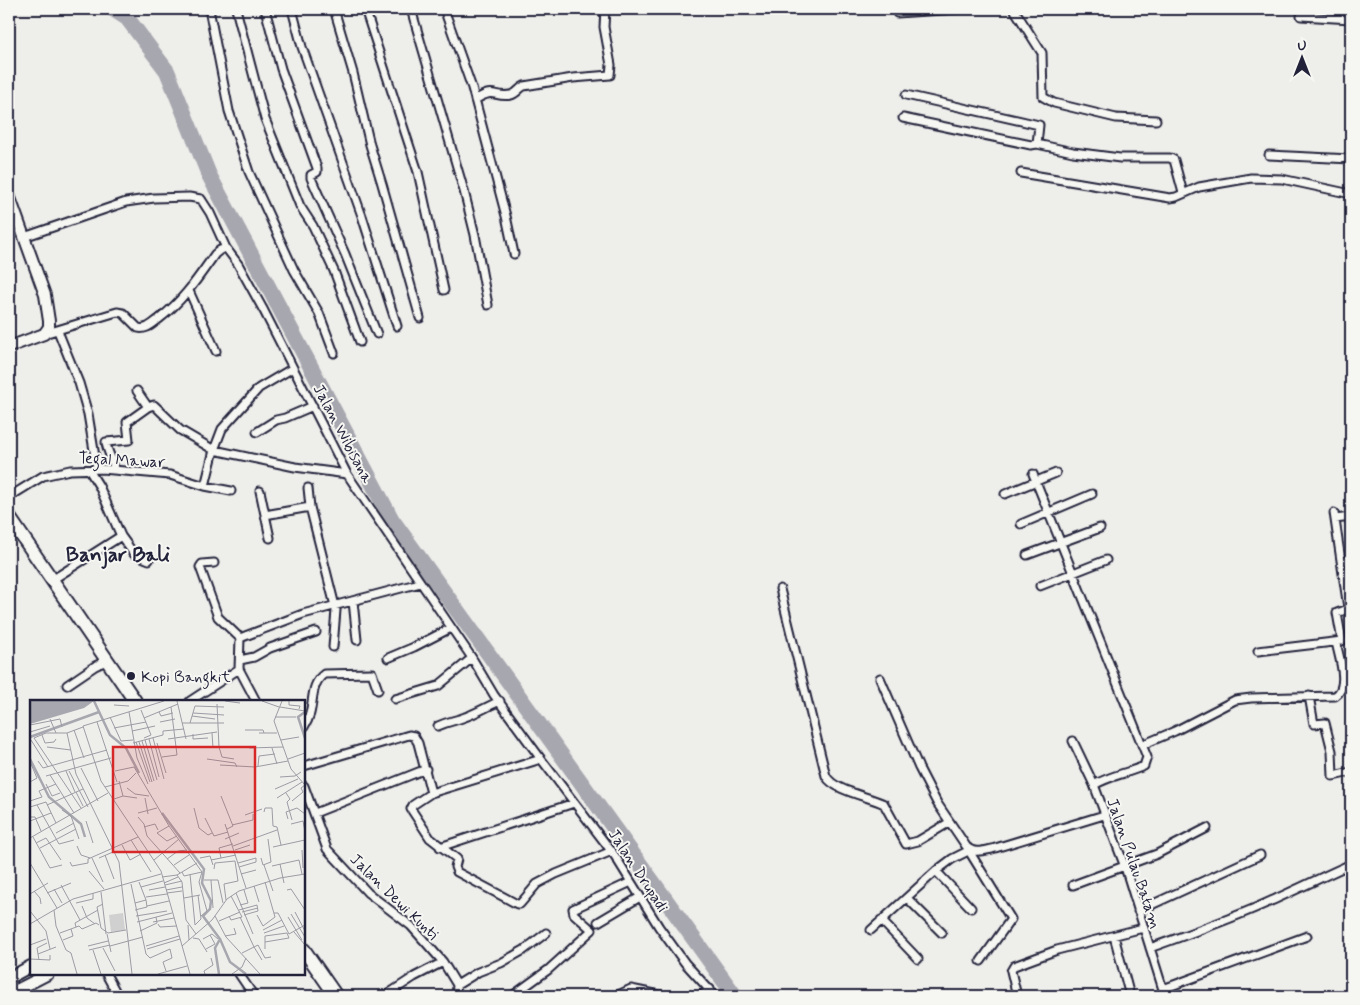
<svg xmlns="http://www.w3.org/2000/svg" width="1360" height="1005" viewBox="0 0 1360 1005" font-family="Mynerve,sans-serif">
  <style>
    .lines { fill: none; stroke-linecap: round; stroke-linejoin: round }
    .river { stroke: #a7a7af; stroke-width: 16 }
    .street-casing { stroke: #22223b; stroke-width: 11 }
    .secondary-casing { stroke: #22223b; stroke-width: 14 }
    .highway-casing { stroke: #22223b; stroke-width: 16 }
    .street { stroke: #f6f6f2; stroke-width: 7 }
    .secondary { stroke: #f6f6f2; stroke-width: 10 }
    .highway { stroke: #f6f6f2; stroke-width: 12 }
    .poi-dot { fill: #22223b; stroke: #f6f6f2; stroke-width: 2 }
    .labels { text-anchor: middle; stroke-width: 4; stroke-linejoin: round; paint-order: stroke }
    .street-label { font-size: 16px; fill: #22223b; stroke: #f6f6f2 }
    .poi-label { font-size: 16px; fill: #22223b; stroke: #f6f6f2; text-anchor: start }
    .district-label { font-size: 21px; font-weight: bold; fill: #22223b; stroke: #f6f6f2 }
    .inset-river { fill: none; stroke: #a7a7af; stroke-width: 2.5 }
    .inset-road { fill: none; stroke: #9c9ca5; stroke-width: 1 }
    .view { fill: #d62828; fill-opacity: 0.15; stroke: #d62828; stroke-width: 2.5 }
    .inset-edge { fill: none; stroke: #22223b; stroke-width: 2.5 }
  </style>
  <rect width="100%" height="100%" fill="#eeeeeb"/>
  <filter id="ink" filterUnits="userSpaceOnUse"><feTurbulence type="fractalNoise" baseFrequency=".02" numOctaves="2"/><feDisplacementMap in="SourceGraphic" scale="10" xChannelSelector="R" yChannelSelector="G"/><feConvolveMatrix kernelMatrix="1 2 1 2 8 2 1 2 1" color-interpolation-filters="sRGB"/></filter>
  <g filter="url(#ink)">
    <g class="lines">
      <path class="river" d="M 113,9 L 127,18 L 167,71 L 209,175 L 392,520 L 735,996"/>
      <g class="street-casing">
        <path id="street" d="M 209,9 L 229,111 L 249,172 L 294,270 L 319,313 L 334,353
          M 236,9 L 265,119 L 300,206 L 313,226 L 334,271 L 360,342
          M 265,9 L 281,69 L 317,168 L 317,172 L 311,175 L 311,178 L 345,254 L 377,334
          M 292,9 L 302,47 L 362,216 L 397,326
          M 334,9 L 353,73 L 370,145 L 382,184 L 420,318
          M 365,9 L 418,172 L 444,290
          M 411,9 L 464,191 L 475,235 L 488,305
          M 444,9 L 472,88 L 506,216 L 514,254
          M 1014,9 L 1042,53 L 1043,97 L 1054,103 L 1116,118 L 1156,120
          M 897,13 L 957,9
          M 1301,16 L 1351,19
          M 906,95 L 1039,125 L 1037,144
          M 475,100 C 495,87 493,98 511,95 C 517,94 519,88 524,86 L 573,78 L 610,75 L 611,65 L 604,27 L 605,9
          M 903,118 L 1031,145 L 1037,144 L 1073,152 L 1120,158 L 1170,158 L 1174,160 L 1183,193
          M 1269,155 L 1351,159
          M 1021,173 L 1170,198 L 1176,197 L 1199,187 L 1251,178 L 1282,179 L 1351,194
          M 24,237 L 126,202 L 154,198 L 189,197 L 201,199 L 210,213 L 226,248 L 238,264 L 264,311 L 347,474 L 472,658 L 494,695 L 541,759 L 431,793 L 413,805 L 411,809 L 430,838 L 457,859 L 455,867 L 457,872 L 517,904 L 520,904 L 537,884 L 556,874 L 612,851
          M 189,291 L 216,351
          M 58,331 L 79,383 L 88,414 L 97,469
          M 44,334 L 117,312 L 123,313 L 138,328 C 147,330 152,324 159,319 C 183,301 198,278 215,254 L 220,250 L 226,248
          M 137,391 L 148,407 L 154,405 L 180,430 L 214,450 L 295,467 L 347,474
          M 257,432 L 276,420 L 285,418 L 313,406
          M 89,470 L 99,486 L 121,536 L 134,554 L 149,560
          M 114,470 C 114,460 107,453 106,442 L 129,440 L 127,422 L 148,407
          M 1033,474 L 1147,757 L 1144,766 C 1128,773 1109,776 1094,785
          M 205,486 L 214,450 L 222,429 L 259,388 L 293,368
          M 308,488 L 310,507 L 336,610 L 333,647
          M 260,491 L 270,538
          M 1005,494 L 1056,473
          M 9,497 L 43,476 L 70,470 L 102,469 L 170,475 L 205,486 L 231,491
          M 1334,513 L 1348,608
          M 265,515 L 310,507
          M 1335,519 L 1351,517
          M 1021,524 L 1092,494
          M 1027,555 L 1100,528
          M 1341,561 L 1351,560
          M 214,563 L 202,564 L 200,567 L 218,617 L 240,638
          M 52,580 L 121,536
          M 1040,586 L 1106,560
          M 780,589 L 826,776 C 834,791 868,796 884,804 L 906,844 L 918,841 L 950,822
          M 353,601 L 357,640
          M 240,638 L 303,614 L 420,583
          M 1258,651 L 1342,641 L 1337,613 L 1351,608
          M 388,658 L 414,647 L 451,628
          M 240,660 L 254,657 L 270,648 L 316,632
          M 239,669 L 256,701
          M 880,678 L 919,768 L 937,803 L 966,846 C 973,854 982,851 992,849 L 1104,815
          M 67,685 L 95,666 L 108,660
          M 1309,696 L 1314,724 L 1325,723 L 1332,751 L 1333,776 L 1351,772
          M 395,699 L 438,686 L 472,658
          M 190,701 L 239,669 L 240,638
          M 438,726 C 449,721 455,721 465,717 C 477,713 488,706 500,701
          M 304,727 C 317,708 307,687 324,674 L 372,673 L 378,690
          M 1073,741 L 1094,785 L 1125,867 L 1165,996
          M 1142,745 L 1175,731 L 1235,700 L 1251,698 L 1335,696 C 1350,687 1339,657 1336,642
          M 541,759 L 615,856 L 659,927 L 685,963 L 715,996
          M 304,766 L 409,735 L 414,736 L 418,743 L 431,793
          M 304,786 L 327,849 L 368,893 L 411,926 L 443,962 L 457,985 L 456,996
          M 315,813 L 426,769
          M 440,847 L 574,803
          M 969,851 L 1011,919 L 981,961
          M 936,871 L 971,908
          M 1073,885 L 1157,854 L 1207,828
          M 907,898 L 942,933
          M 1138,911 L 1260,855
          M 881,920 L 918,959
          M 598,922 L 640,897
          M 871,930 L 936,871 L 952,859 L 970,850
          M 1114,936 L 1130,996
          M 1150,948 C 1191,933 1232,919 1271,901 C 1298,889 1324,876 1351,864
          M 106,974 L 118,996
          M 239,974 L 254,996
          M 457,985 L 478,972 L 501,963 L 524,950 L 546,933
          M 1163,989 L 1307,936
          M 385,996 L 414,977 L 443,962
          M 512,996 L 548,970 L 592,930 L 574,914 L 573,909 L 631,882
          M 616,996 L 631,989 L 665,996
          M 700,996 L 710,989
          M 1017,996 L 1011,971 L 1014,966 L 1057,950 L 1143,928"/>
      </g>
      <g class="secondary-casing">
        <path id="secondary" d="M 9,195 L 45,295 L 49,321 L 49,327 L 44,334 L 9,347
          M 9,978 L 31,966
          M 13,992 L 48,974"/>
      </g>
      <g class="highway-casing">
        <path id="highway" d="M 9,517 L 135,701
          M 304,950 L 336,996
          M 9,984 L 15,996"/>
      </g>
      <use href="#street" class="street"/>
      <use href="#secondary" class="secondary"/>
      <use href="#highway" class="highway"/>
    </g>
  </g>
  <circle class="poi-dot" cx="131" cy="676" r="5"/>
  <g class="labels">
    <g class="street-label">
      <text transform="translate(344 433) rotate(62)" y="6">Jalan Wibisana</text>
      <text transform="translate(122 459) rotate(3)" y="6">Tegal Mawar</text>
      <text transform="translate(1135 863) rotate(71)" y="6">Jalan Pulau Batam</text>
      <text transform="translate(639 870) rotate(57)" y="6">Jalan Drupadi</text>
      <text transform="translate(395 896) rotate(44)" y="6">Jalan Dewi Kunti</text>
    </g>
    <g class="poi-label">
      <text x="141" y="682">Kopi Bangkit</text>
    </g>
    <g class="district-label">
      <text x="118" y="561">Banjar Bali</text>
    </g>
  </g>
  <g transform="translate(30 700)">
    <rect width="275" height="275" fill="#eeeeeb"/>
    <path d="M 93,213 L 95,230 L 81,232 L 79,215 Z" fill="#d0d0d1"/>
    <path d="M 0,1 L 64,1 L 54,8 L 0,24 Z" fill="#a7a7af"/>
    <path class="inset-river" d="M 64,1 L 80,35 L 96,48 L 109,73M 275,12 L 268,17 L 275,38M 0,37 L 69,12M 0,59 L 19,97 L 51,124 L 55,137M 132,113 L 174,169 L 172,183 L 181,201 L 180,209 L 173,216 L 190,239 L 185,248 L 189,274M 190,239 L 200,262 L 216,274"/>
    <path class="inset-road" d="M 134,1 L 53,26 L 71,81 L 131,171 L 160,274M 147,1 L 156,39M 195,1 L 210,3M 232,1 L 249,7M 252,1 L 244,21 L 261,69 L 275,85M 259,1 L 259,5 L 270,6 L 269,9M 187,4 L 189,47 L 192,57 L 204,59M 84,5 L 99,6M 250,7 L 275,11M 111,10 L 121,35 L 114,38M 99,12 L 107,58 L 118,84M 129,12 L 131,16 L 143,13M 163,13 L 194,15M 162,16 L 185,19M 80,17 L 91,41 L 103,40M 245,17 L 266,17M 114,18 L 148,4M 20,19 L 26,33M 67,22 L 87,82M 130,22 L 145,19M 152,23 L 194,23M 160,23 L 165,6 L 194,7M 0,25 L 30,19 L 32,27M 53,27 L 37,33 L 46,74 L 89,162 L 102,274M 84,28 L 116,22M 44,30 L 54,58M 215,30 L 233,30 L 234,33M 102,31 L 125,26M 0,32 L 20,26M 37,33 L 16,33 L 4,38 L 51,108M 182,33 L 183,48M 229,33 L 247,33M 163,34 L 163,39 L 178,38M 12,35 L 15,43 L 24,42 L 26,39M 123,38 L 134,79M 119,39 L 129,77M 138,39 L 187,32M 1,40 L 18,67M 115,40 L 127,80M 251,40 L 269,37M 112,41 L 124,81M 106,42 L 120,82M 109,42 L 122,82M 103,43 L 133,35 L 133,31 L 154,29M 127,43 L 136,73M 17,47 L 41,50M 219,48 L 253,47M 242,48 L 247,64M 132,57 L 147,55 L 141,7M 177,59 L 205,63 L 207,67M 258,59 L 275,53M 8,61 L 13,68 L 77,50M 190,65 L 225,67 L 258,61M 228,66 L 229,56 L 245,54M 51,68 L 68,101M 36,71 L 45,92M 39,71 L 58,107M 85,71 L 104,67 L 139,126 L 127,133 L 137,141 L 147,136M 20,75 L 44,113M 16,76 L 81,58M 250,77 L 265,76 L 271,72M 89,81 L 93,96M 0,82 L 7,78 L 1,64M 16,84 L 22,96 L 30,93M 75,87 L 98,81 L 106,73M 97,88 L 105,94 L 119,96M 245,89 L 268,79M 46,92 L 53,106M 256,93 L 260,99 L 257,102 L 262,120M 191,96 L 203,126 L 197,129M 115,98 L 118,114M 247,98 L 272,82M 84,99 L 93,96 L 107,98M 0,101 L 12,97 L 9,91 L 26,84M 262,101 L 273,92 L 271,88 L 275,85M 7,105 L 29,144 L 44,140M 17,105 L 53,89M 0,107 L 16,102 L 26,123M 164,108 L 169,128 L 178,135 L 182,133M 32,110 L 41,116 L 49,139M 234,112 L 235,108 L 242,108 L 243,126 L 247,127 L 251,145M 108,113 L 127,108M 215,115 L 232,109M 0,117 L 5,117 L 11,131M 108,117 L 114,124 L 117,136 L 150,173M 175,118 L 184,136 L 198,132M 258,119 L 256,112 L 267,108 L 275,114M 0,121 L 21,113M 56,121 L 63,143M 195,124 L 216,188M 261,124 L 273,121 L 275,132M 202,125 L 223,120 L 223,114M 139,126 L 172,172M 114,127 L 125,124 L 128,130M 26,133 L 44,123M 3,137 L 20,168 L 32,165M 0,138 L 78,93M 195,139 L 209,133M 101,140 L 121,172M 6,143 L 16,138 L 31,160M 92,145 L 100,160 L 111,154M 47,146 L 51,155 L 60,158M 203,146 L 247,130M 243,147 L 275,140M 10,148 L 46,129M 205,150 L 220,145M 272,150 L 273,168M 75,155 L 84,179M 62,158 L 73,182M 69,158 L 83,152M 170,158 L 180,156 L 183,165M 191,158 L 189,148 L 203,144M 231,158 L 233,165 L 241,162 L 238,139M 137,159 L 148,151 L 157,150M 124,160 L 149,139M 181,160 L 206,155M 40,162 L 42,166 L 58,163 L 58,159 L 108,137M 0,163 L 27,208M 208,163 L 226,158 L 226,162 L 209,167M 250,164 L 254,183M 144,165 L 159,155M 234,165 L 243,191M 242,166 L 269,160 L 272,174M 184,169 L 185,163 L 205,161 L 208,181 L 194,184M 59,171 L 74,189M 152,172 L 154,176 L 172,172M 160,174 L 165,225M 211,174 L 226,170M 147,175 L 152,182 L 156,220 L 166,234M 132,177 L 147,175 L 167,163M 174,180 L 188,180 L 193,203M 181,180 L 183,208M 134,183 L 148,177M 101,184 L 116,254 L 120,258 L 140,249 L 142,258 L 133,262 L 136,271M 194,184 L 196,200M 31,185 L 50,220M 135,185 L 152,181M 224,186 L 229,202M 111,187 L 133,181M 24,189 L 32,203M 119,190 L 135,187M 136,190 L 152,187M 257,190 L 261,189 L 275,210M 4,191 L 10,198 L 11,204M 71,192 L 76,234M 17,193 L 41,183M 137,193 L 152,191M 206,193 L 223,234M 0,194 L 18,183M 116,197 L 137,194M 154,198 L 170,195M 46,203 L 63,199 L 63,193M 105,203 L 116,200 L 109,182M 73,204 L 67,207 L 71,228 L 78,233 L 96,230M 210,205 L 218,203 L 214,190M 52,206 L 57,218 L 65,224M 117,206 L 139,201M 24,210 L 26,226 L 36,250 L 41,253 L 47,274M 105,210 L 117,207 L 116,200M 209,210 L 227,205 L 228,211 L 214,215M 0,211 L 16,231 L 20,249M 212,212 L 228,208M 265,212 L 275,231M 244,213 L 248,213 L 259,234 L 275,225M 261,214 L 275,237M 227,215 L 233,226 L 245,217 L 235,182M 106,216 L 137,211M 171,216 L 177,211 L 169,182 L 172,172M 185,216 L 196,237 L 230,274M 199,216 L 201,220 L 212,217 L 201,196M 210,217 L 224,247 L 228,245 L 235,258 L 241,257M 258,217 L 272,240M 189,221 L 210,212M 107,222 L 142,213M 123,222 L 144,218M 0,224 L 43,199 L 131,174M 128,224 L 130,227 L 147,226M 158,225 L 159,240M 165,225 L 171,219 L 168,195M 46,227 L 45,223 L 68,210M 233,230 L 252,220M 110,231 L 127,223 L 126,217M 264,232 L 275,245M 30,233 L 49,226 L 52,229 L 66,223 L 69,225M 234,233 L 254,226M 77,234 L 81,252M 195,236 L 206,234 L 204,228M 163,238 L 169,239 L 177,252M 173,239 L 182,234 L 188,239M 33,240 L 43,236 L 41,229M 235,242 L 259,238 L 257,233 L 235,236 L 235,249M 0,245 L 16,239M 58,246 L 78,241M 80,246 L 113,237M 116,246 L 149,236M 152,246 L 182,220 L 197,199 L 209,191 L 250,178 L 275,174M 73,248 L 85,271M 117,249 L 150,239M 176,249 L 185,244 L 180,235M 59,250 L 80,245M 63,250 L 71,274M 212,253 L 224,247 L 232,260M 8,254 L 26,247M 0,259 L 20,260 L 20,255M 9,260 L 7,248 L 17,243M 128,274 L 157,266M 175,274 L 174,271 L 183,265 L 181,258M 202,274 L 212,267 L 216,258"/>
    <path class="view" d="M 83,47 L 225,47 L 225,152 L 83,152 Z"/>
    <rect width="275" height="275" class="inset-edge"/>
  </g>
  <rect width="1360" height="1005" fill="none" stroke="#f6f6f2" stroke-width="30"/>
  <rect x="15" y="15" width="1330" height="975" fill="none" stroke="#22223b" stroke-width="2" filter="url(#ink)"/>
  <g transform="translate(1302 58)" stroke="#f6f6f2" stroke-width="4" paint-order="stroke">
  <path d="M0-4L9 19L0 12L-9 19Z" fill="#22223b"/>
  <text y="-8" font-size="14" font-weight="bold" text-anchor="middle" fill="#22223b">U</text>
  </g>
</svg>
